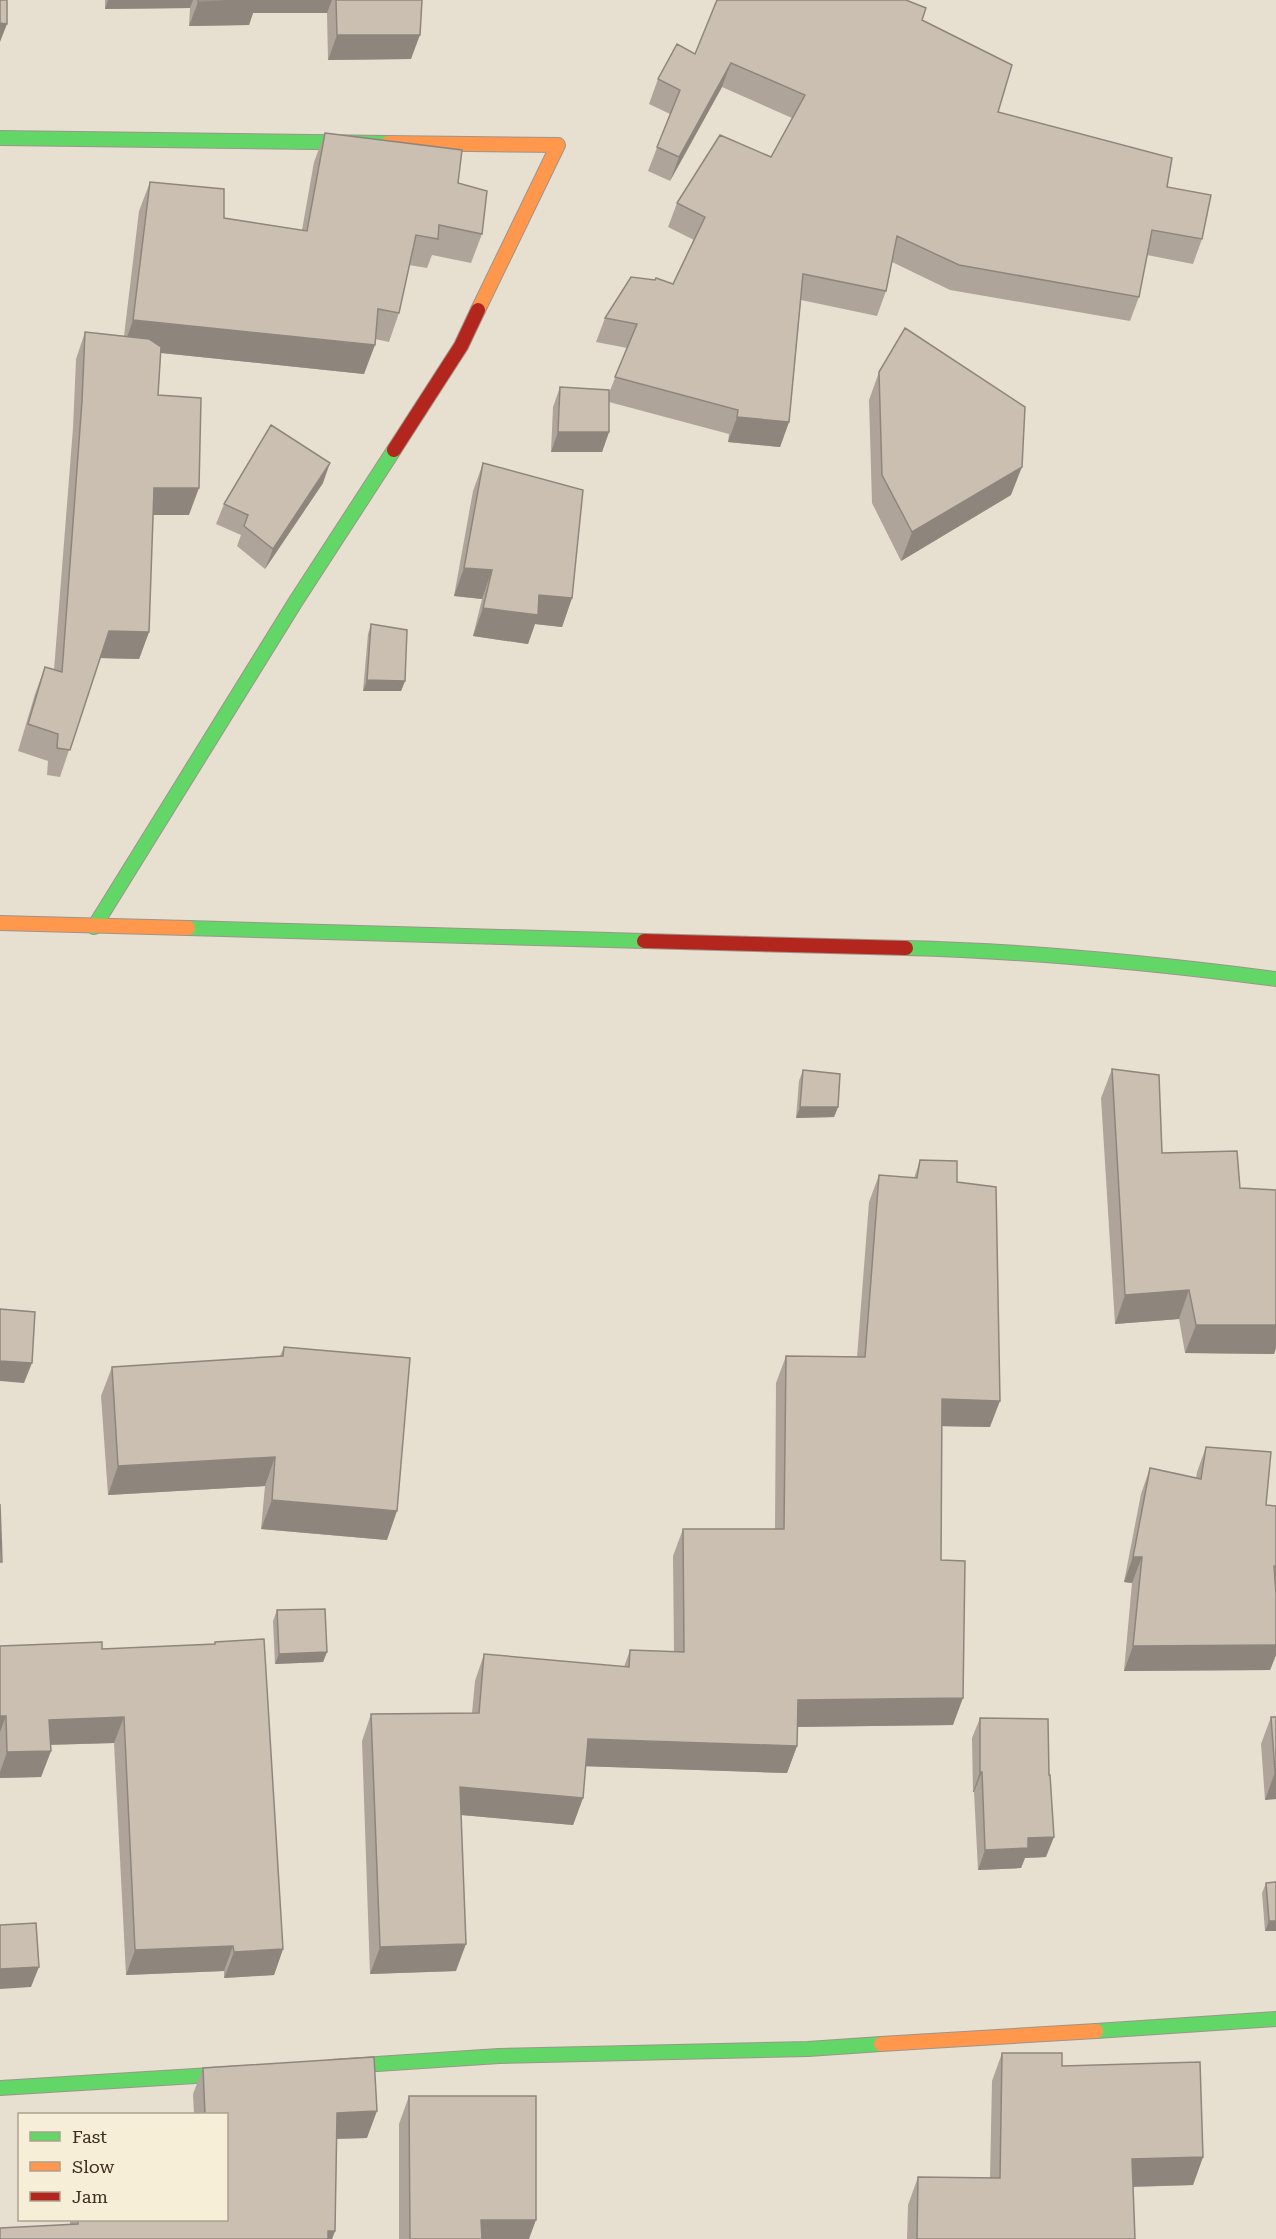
<svg xmlns="http://www.w3.org/2000/svg" width="1276" height="2239" viewBox="0 0 1276 2239" font-family="'Roboto Serif',serif">
  <style>
    .lines { fill: none; stroke-linecap: round; stroke-linejoin: round }
    .fast-casing { stroke: #9c958a; stroke-width: 16 }
    .slow-casing { stroke: #9c958a; stroke-width: 16 }
    .jam-casing { stroke: #9c958a; stroke-width: 16 }
    .fast { stroke: #63d668; stroke-width: 14 }
    .slow { stroke: #ff974d; stroke-width: 14 }
    .jam { stroke: #b3261e; stroke-width: 14 }
    .wall { fill: #afa499 }
    .shaded-wall { fill: #8e867d }
    .building { fill: #cbbfb2; stroke: #8e867d; stroke-width: 1.5 }
  </style>
  <rect width="100%" height="100%" fill="#e7e0d1"/>
  <g class="lines">
    <g class="fast-casing">
      <path id="fast" d="M 0,138 L 388,143
        M 94,927 L 296,601 L 394,450
        M 188,928 L 644,941
        M 906,948 C 1030,951 1153,963 1276,979
        M 1096,2031 L 1276,2019
        M 331,2067 L 499,2056 L 808,2049 L 881,2044
        M 0,2088 L 244,2073"/>
    </g>
    <g class="slow-casing">
      <path id="slow" d="M 388,143 L 558,145 L 478,310
        M 0,923 L 188,928
        M 881,2044 L 1096,2031"/>
    </g>
    <g class="jam-casing">
      <path id="jam" d="M 394,450 L 461,346 L 478,310
        M 644,941 L 906,948"/>
    </g>
    <use href="#fast" class="fast"/>
    <use href="#slow" class="slow"/>
    <use href="#jam" class="jam"/>
  </g>
  <path class="wall" d="M 105,0 L 422,0 L 411,59 L 328,60 L 327,13 L 253,13 L 249,25 L 189,26 L 190,8 L 105,9 Z
    M 922,20 L 998,112 L 1167,187 L 1202,239 L 1193,264 L 1147,255 L 1139,297 L 1130,321 L 950,290 L 892,262 L 886,291 L 877,316 L 801,300 L 789,422 L 780,447 L 728,442 L 729,434 L 609,402 L 609,432 L 602,452 L 551,452 L 553,407 L 560,387 L 609,393 L 627,348 L 596,342 L 605,318 L 673,284 L 694,240 L 668,227 L 677,203 L 771,157 L 792,118 L 722,87 L 670,181 L 648,171 L 670,114 L 649,104 L 658,79 L 695,54 Z
    M 325,133 L 458,183 L 482,234 L 471,263 L 432,255 L 427,268 L 409,265 L 399,313 L 389,342 L 375,339 L 364,374 L 161,353 L 158,395 L 189,515 L 153,515 L 149,632 L 139,659 L 100,658 L 60,777 L 47,775 L 48,761 L 18,751 L 35,694 L 45,667 L 54,670 L 73,428 L 76,359 L 85,332 L 124,336 L 139,211 L 150,182 L 224,218 L 302,230 L 314,162 Z
    M 879,372 L 1011,495 L 901,561 L 872,503 L 869,400 Z
    M 483,463 L 572,598 L 562,627 L 535,624 L 528,644 L 473,636 L 482,599 L 454,596 L 473,491 Z
    M 323,483 L 265,569 L 237,546 L 241,535 L 216,524 L 224,504 Z
    M 371,624 L 405,681 L 401,691 L 363,691 L 368,634 Z
    M 1112,1069 L 1162,1153 L 1240,1188 L 1276,1190 L 1276,1348 L 1274,1354 L 1185,1353 L 1179,1319 L 1115,1324 L 1101,1098 Z
    M 803,1070 L 838,1107 L 834,1117 L 796,1118 L 799,1081 Z
    M 920,1160 L 957,1182 L 990,1427 L 942,1426 L 941,1560 L 953,1725 L 797,1727 L 797,1746 L 787,1773 L 585,1766 L 583,1798 L 573,1825 L 461,1815 L 456,1971 L 370,1974 L 362,1741 L 371,1714 L 472,1713 L 475,1681 L 484,1654 L 624,1667 L 630,1650 L 674,1652 L 673,1556 L 683,1529 L 775,1529 L 776,1383 L 786,1356 L 857,1357 L 869,1202 L 879,1175 L 914,1178 Z
    M 284,1347 L 387,1540 L 261,1529 L 265,1486 L 108,1495 L 101,1396 L 112,1367 L 280,1356 Z
    M 1206,1447 L 1266,1505 L 1276,1506 L 1276,1655 L 1270,1670 L 1124,1671 L 1132,1583 L 1124,1582 L 1141,1494 L 1150,1468 L 1196,1478 L 1197,1472 Z
    M 277,1610 L 327,1652 L 323,1662 L 275,1664 L 273,1621 Z
    M 215,1642 L 283,1949 L 274,1975 L 224,1978 L 224,1971 L 126,1975 L 114,1743 L 50,1745 L 51,1751 L 41,1777 L 0,1778 L 0,1646 L 102,1649 L 214,1644 Z
    M 1271,1717 L 1276,1717 L 1276,1799 L 1265,1800 L 1261,1744 Z
    M 980,1718 L 1046,1857 L 1025,1858 L 1021,1868 L 978,1870 L 974,1792 L 973,1792 L 972,1738 Z
    M 1266,1883 L 1276,1931 L 1265,1931 L 1262,1893 Z
    M 1002,2053 L 1062,2066 L 1203,2157 L 1193,2185 L 1133,2187 L 1135,2239 L 907,2239 L 908,2205 L 918,2177 L 990,2178 L 992,2081 Z
    M 203,2068 L 367,2138 L 337,2139 L 335,2231 L 332,2239 L 0,2239 L 70,2224 L 70,2220 L 226,2220 L 226,2115 L 194,2115 L 193,2094 Z
    M 409,2096 L 529,2239 L 399,2239 L 399,2124 Z"/>
  <path class="shaded-wall" d="M 108,0 L 193,0 L 190,8 L 105,9 Z
    M 253,0 L 332,0 L 327,13 L 253,13 L 249,25 L 189,26 L 198,2 Z
    M 0,23 L 7,24 L 0,42 Z
    M 337,35 L 420,35 L 411,59 L 328,60 Z
    M 731,63 L 722,87 L 670,181 L 679,157 Z
    M 133,320 L 375,345 L 364,374 L 123,349 Z
    M 737,417 L 789,422 L 780,447 L 728,442 Z
    M 558,432 L 609,432 L 602,452 L 551,452 Z
    M 330,463 L 323,483 L 265,569 L 273,549 Z
    M 1022,467 L 1011,495 L 901,561 L 912,532 Z
    M 154,488 L 199,488 L 189,515 L 144,515 Z
    M 464,568 L 492,570 L 482,599 L 454,596 Z
    M 539,595 L 572,598 L 562,627 L 535,624 L 528,644 L 473,636 L 483,608 Z
    M 109,631 L 149,632 L 139,659 L 99,658 Z
    M 367,680 L 405,681 L 401,691 L 363,691 Z
    M 800,1107 L 838,1107 L 834,1117 L 796,1118 Z
    M 1189,1290 L 1179,1319 L 1115,1324 L 1125,1295 Z
    M 1196,1325 L 1276,1325 L 1276,1348 L 1274,1354 L 1185,1353 Z
    M 0,1361 L 32,1363 L 24,1383 L 0,1381 Z
    M 942,1399 L 1000,1401 L 990,1427 L 933,1426 Z
    M 275,1457 L 265,1486 L 108,1495 L 118,1466 Z
    M 272,1500 L 397,1511 L 387,1540 L 261,1529 Z
    M 1133,1557 L 1142,1557 L 1132,1583 L 1124,1582 Z
    M 1274,1566 L 1276,1566 L 1276,1592 Z
    M 1276,1645 L 1276,1655 L 1270,1670 L 1124,1671 L 1133,1646 Z
    M 327,1652 L 323,1662 L 275,1664 L 279,1654 Z
    M 963,1698 L 953,1725 L 788,1727 L 798,1700 Z
    M 0,1716 L 6,1716 L 0,1732 Z
    M 124,1717 L 114,1743 L 40,1745 L 49,1720 Z
    M 588,1739 L 797,1746 L 787,1773 L 578,1766 Z
    M 51,1751 L 41,1777 L 0,1778 L 0,1772 L 7,1752 Z
    M 980,1772 L 982,1772 L 974,1792 L 973,1792 Z
    M 1275,1772 L 1276,1772 L 1276,1799 L 1265,1800 Z
    M 460,1787 L 583,1798 L 573,1825 L 450,1814 Z
    M 1054,1837 L 1046,1857 L 1025,1858 L 1021,1868 L 978,1870 L 985,1850 L 1028,1838 Z
    M 1269,1921 L 1276,1921 L 1276,1931 L 1265,1931 Z
    M 466,1944 L 456,1971 L 370,1974 L 380,1947 Z
    M 233,1946 L 224,1971 L 126,1975 L 135,1950 Z
    M 283,1949 L 274,1975 L 224,1978 L 234,1952 Z
    M 39,1967 L 31,1987 L 0,1989 L 0,1969 Z
    M 377,2111 L 367,2138 L 328,2139 L 337,2113 Z
    M 1203,2157 L 1193,2185 L 1121,2187 L 1132,2159 Z
    M 481,2220 L 536,2220 L 529,2239 L 474,2239 Z
    M 328,2231 L 335,2231 L 332,2239 L 325,2239 Z"/>
  <path class="building" d="M 0,0 L 7,0 L 7,24 L 0,23 Z
    M 198,0 L 257,0 L 257,1 L 198,2 Z
    M 336,0 L 422,0 L 420,35 L 337,35 Z
    M 717,0 L 906,0 L 926,8 L 922,20 L 1012,65 L 998,112 L 1172,158 L 1167,187 L 1211,195 L 1202,239 L 1152,230 L 1139,297 L 959,265 L 897,236 L 886,291 L 803,274 L 789,422 L 737,417 L 738,410 L 615,377 L 637,324 L 605,318 L 631,277 L 655,280 L 656,278 L 673,284 L 705,217 L 677,203 L 720,135 L 771,157 L 805,95 L 731,63 L 679,157 L 657,147 L 680,90 L 658,79 L 677,44 L 695,54 Z
    M 325,133 L 462,150 L 458,183 L 487,191 L 482,234 L 439,225 L 438,239 L 416,235 L 399,313 L 378,309 L 375,345 L 133,320 L 150,182 L 224,189 L 224,218 L 307,231 Z
    M 905,328 L 1025,407 L 1022,467 L 912,532 L 882,475 L 879,372 Z
    M 85,332 L 149,339 L 161,347 L 158,395 L 201,398 L 199,488 L 154,488 L 149,632 L 109,631 L 70,750 L 57,748 L 58,734 L 28,724 L 45,667 L 62,672 L 82,401 Z
    M 560,387 L 609,390 L 609,432 L 558,432 Z
    M 271,425 L 330,463 L 273,549 L 244,526 L 248,515 L 224,504 Z
    M 483,463 L 583,490 L 572,598 L 539,595 L 538,615 L 483,608 L 492,570 L 464,568 Z
    M 371,624 L 407,630 L 405,681 L 367,680 Z
    M 1112,1069 L 1159,1075 L 1162,1153 L 1237,1151 L 1240,1188 L 1276,1190 L 1276,1325 L 1196,1325 L 1189,1290 L 1125,1295 Z
    M 803,1070 L 840,1074 L 838,1107 L 800,1107 Z
    M 920,1160 L 957,1161 L 957,1182 L 996,1187 L 1000,1401 L 942,1399 L 941,1560 L 965,1561 L 963,1698 L 798,1700 L 797,1746 L 588,1739 L 583,1798 L 460,1787 L 466,1944 L 380,1947 L 371,1714 L 479,1713 L 484,1654 L 629,1667 L 630,1650 L 684,1652 L 683,1529 L 784,1529 L 786,1356 L 865,1357 L 879,1175 L 917,1178 Z
    M 0,1309 L 35,1312 L 32,1363 L 0,1361 Z
    M 284,1347 L 410,1358 L 397,1511 L 272,1500 L 275,1457 L 118,1466 L 112,1367 L 283,1356 Z
    M 1206,1447 L 1271,1452 L 1266,1505 L 1276,1506 L 1276,1566 L 1274,1566 L 1276,1594 L 1276,1645 L 1133,1646 L 1142,1557 L 1133,1557 L 1150,1468 L 1201,1479 Z
    M 0,1504 L 2,1562 L 0,1562 Z
    M 325,1609 L 327,1652 L 279,1654 L 277,1610 Z
    M 264,1639 L 283,1949 L 234,1952 L 233,1946 L 135,1950 L 124,1717 L 49,1720 L 51,1751 L 7,1752 L 6,1716 L 0,1716 L 0,1646 L 102,1642 L 102,1649 L 215,1644 L 215,1642 Z
    M 1271,1717 L 1276,1717 L 1276,1772 L 1275,1772 Z
    M 980,1718 L 1048,1719 L 1049,1775 L 1050,1775 L 1054,1837 L 1028,1838 L 1028,1848 L 985,1850 L 982,1772 L 980,1772 Z
    M 1276,1882 L 1276,1921 L 1269,1921 L 1266,1883 Z
    M 36,1923 L 39,1967 L 0,1969 L 0,1925 Z
    M 1002,2053 L 1062,2053 L 1062,2066 L 1200,2062 L 1203,2157 L 1132,2159 L 1135,2239 L 917,2239 L 918,2177 L 1000,2178 Z
    M 374,2057 L 377,2111 L 337,2113 L 335,2231 L 328,2231 L 328,2239 L 0,2239 L 0,2228 L 78,2224 L 78,2220 L 226,2220 L 226,2115 L 205,2115 L 203,2068 Z
    M 409,2096 L 536,2096 L 536,2220 L 481,2220 L 482,2239 L 410,2239 Z"/>
  <rect x="18" y="2113" width="210" height="108" fill="#f7eed8" stroke="#ada18e" stroke-width="1.5"/>
  <rect x="30" y="2132" width="30" height="9" fill="#63d668" stroke="#ada18e" stroke-width="1.5"/>
  <text x="72" y="2143" font-size="18" fill="#3d2e20">Fast</text>
  <rect x="30" y="2162" width="30" height="9" fill="#ff974d" stroke="#ada18e" stroke-width="1.5"/>
  <text x="72" y="2173" font-size="18" fill="#3d2e20">Slow</text>
  <rect x="30" y="2192" width="30" height="9" fill="#b3261e" stroke="#ada18e" stroke-width="1.5"/>
  <text x="72" y="2203" font-size="18" fill="#3d2e20">Jam</text>
</svg>
